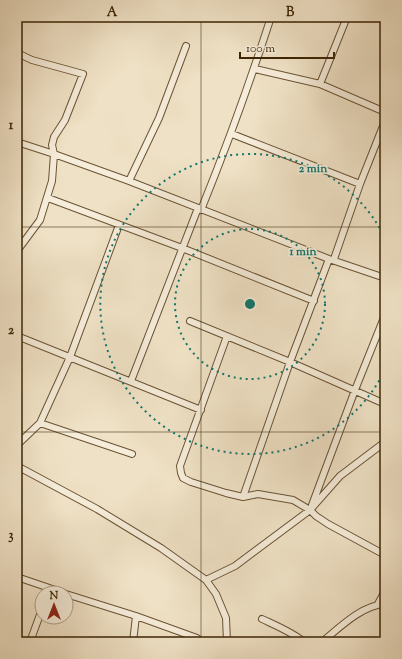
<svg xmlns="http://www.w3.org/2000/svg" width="402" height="659" viewBox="0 0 402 659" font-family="'Sorts Mill Goudy',serif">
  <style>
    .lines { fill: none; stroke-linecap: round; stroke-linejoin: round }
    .minor-casing { stroke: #6a5334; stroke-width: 8 }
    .minor { stroke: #f5ecd9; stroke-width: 6 }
    .grid { fill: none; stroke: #3d2403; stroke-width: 1; stroke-opacity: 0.55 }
    .ring { fill: none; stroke: #0f766e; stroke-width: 2; stroke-dasharray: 2 4 }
    .centre { fill: #0f766e; stroke: #f5ecd9; stroke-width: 2 }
    .ring-label { font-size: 12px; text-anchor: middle; font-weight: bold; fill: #0f766e; stroke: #f5ecd9; stroke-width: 3.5; stroke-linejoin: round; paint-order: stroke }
    .neatline { fill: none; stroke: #3d2403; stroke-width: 1.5 }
    .grid-label { font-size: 13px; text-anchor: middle; font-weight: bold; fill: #3d2403 }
  </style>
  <rect width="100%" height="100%" fill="#efe1c5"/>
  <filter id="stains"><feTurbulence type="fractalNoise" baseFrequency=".005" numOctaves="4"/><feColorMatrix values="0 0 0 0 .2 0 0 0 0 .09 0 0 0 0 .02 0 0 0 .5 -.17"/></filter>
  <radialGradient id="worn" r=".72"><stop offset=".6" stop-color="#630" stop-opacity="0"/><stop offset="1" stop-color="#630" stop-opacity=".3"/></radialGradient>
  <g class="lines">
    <g class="minor-casing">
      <path id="minor" d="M 17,53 L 32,60 L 83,74 L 65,120 L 54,137 L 52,145 L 54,154 L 52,181 L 40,220 L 17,251
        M 255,69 L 320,84 L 385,112
        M 320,84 L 347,17
        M 232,134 L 360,184
        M 17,142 L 54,154 L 129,181 L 329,259 L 385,278
        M 129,181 L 159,118 L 186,46
        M 48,198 L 182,248 L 314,301
        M 201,210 C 227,146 250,82 271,17
        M 334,259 L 360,184 L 385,121
        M 190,321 L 290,362 L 385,404
        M 17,336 L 201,410
        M 227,336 L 180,466 L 181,473 L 183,478 L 191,482 L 226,493 L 243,497 L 258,494 L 293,500 L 310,510 L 316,516 L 328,524 L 385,555
        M 131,381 L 198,208
        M 40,423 L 132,454
        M 17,445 L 40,423 L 70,357 L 119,225
        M 17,466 L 97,509 L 161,548 L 206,580 L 216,594 L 226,618 L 227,642
        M 243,497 L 290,362 L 329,259
        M 312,505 L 355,390 L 385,315
        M 17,577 L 64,593
        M 206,580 L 235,566 L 310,510 L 340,476 L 385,442
        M 66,594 L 136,616 L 197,638
        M 378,604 L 385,591
        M 262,619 C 277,626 292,632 304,642
        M 30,642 L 42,609
        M 133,642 L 136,616
        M 322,642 C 339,628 362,605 385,604"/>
    </g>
    <use href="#minor" class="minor"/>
  </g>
  <path class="grid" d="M 201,17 L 201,642M 17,227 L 385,227M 17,432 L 385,432"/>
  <g class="ring">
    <circle cx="250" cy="304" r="75"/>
    <path d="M385 370A150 150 0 1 1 385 238"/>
  </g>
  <circle cx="250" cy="304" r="6" class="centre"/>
  <g class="ring-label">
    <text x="313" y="172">2 min</text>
    <text x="303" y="255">1 min</text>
  </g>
  <rect width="402" height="659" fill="none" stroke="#efe1c5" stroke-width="44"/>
  <g transform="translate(54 605)"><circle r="19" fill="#f5ecd9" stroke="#ab9c83"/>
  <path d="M0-3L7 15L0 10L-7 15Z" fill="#8f2418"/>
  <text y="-6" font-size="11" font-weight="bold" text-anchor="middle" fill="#3d2403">N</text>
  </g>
  <path d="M240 52v6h94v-6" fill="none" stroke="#3d2403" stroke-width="2"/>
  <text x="246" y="52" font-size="12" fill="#3d2403" stroke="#f5ecd9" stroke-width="3" paint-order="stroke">100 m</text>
  <rect x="22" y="22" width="358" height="615" class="neatline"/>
  <g class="grid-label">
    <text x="112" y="16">A</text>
    <text x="290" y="16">B</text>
    <text x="11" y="129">1</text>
    <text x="11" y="334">2</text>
    <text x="11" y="539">3</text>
  </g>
  <rect width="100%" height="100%" filter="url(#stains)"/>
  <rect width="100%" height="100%" fill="url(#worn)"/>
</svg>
